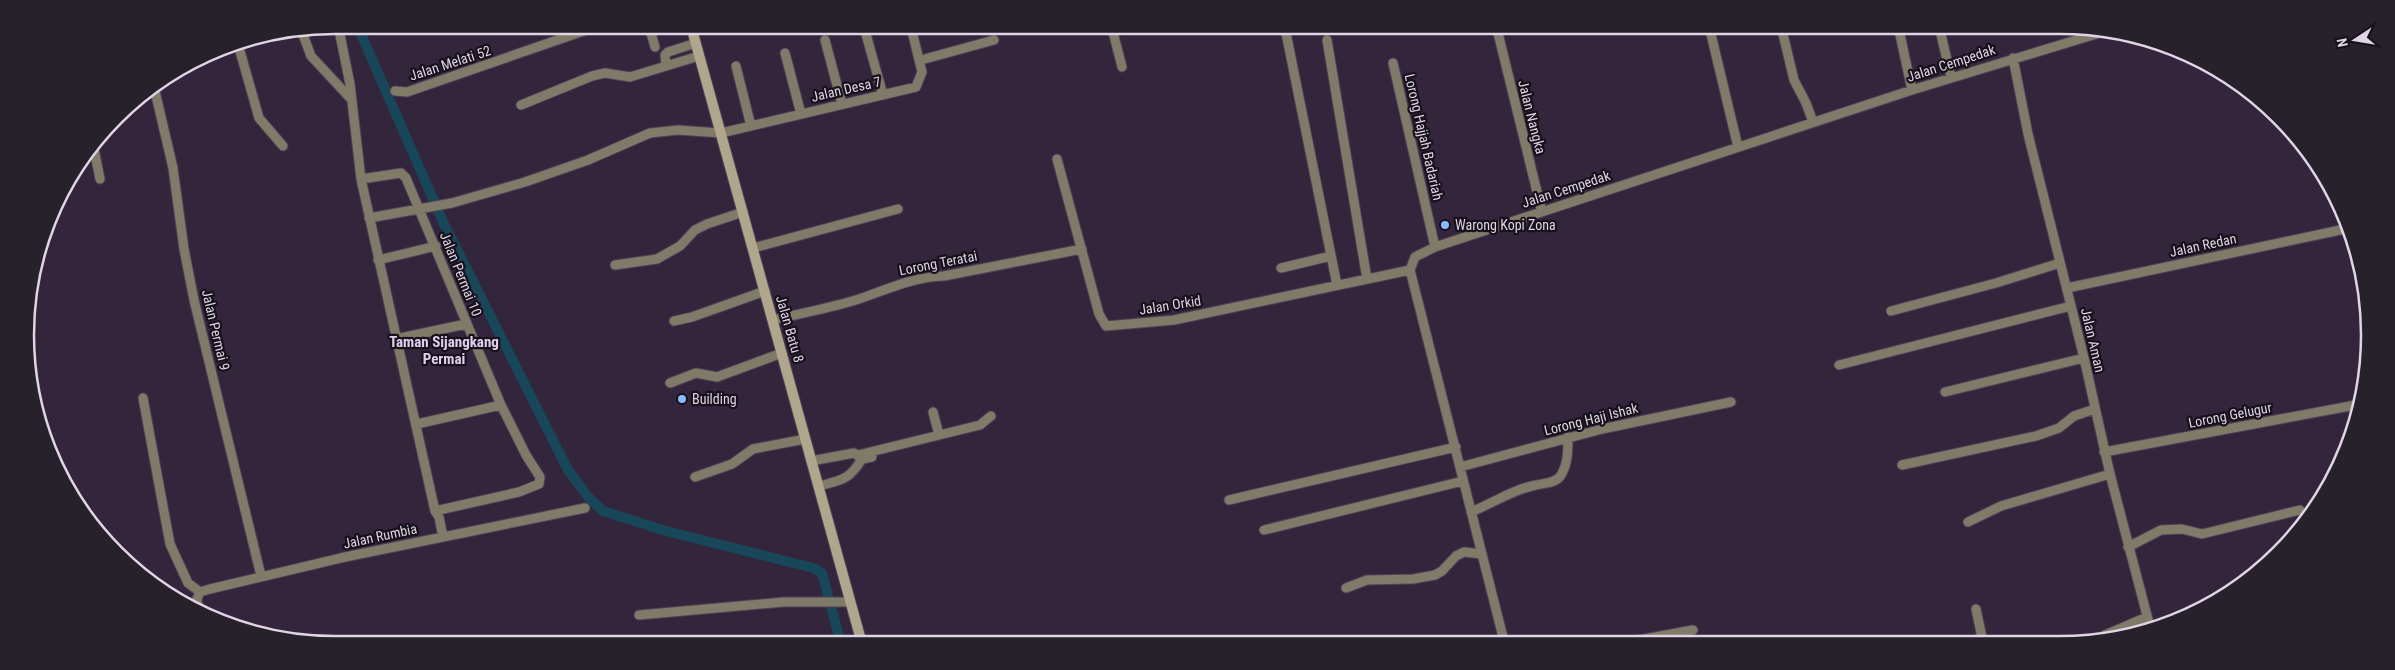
<svg xmlns="http://www.w3.org/2000/svg" width="2395" height="670" viewBox="0 0 2395 670" font-family="'Roboto Condensed',sans-serif">
  <style>
    .lines { fill: none; stroke-linecap: round; stroke-linejoin: round }
    .canal { stroke: #184759; stroke-width: 10 }
    .street-casing { stroke: #4f4157; stroke-width: 11 }
    .secondary-casing { stroke: #4f4157; stroke-width: 12 }
    .street { stroke: #807a69; stroke-width: 9 }
    .secondary { stroke: #b0a68b; stroke-width: 10 }
    .poi-dot { fill: #88bafc; stroke: #17111b; stroke-width: 2 }
    .labels { text-anchor: middle; stroke-width: 4.5; stroke-linejoin: round; paint-order: stroke }
    .street-label { font-size: 14px; fill: #dfd5e4; stroke: #17111b }
    .poi-label { font-size: 14px; fill: #dfd5e4; stroke: #17111b; text-anchor: start }
    .neighbourhood-label { font-size: 15px; font-weight: bold; fill: #e1ceec; stroke: #17111b }
    .rim { fill: none; stroke: #dfd5e4; stroke-width: 2.5 }
  </style>
  <rect width="100%" height="100%" fill="#33253c"/>
  <g class="lines">
    <path class="canal" d="M 357,25 L 444,224 L 568,470 L 589,498 L 603,511 L 666,531 L 813,568 L 822,573 L 840,640"/>
    <g class="street-casing">
      <path id="street" d="M 338,25 L 350,84 L 361,179 L 435,511 L 439,517 L 443,537
        M 649,26 L 655,47
        M 864,27 L 883,95
        M 1112,28 L 1122,67
        M 1285,28 L 1337,285
        M 1497,29 L 1542,212
        M 1710,30 L 1738,147
        M 1782,30 L 1794,80 L 1806,103 L 1813,122
        M 1899,30 L 1912,90
        M 1940,30 L 1951,77
        M 302,32 L 311,56 L 351,99
        M 825,40 L 842,104
        M 1327,40 L 1367,279
        M 238,44 L 259,118 L 283,146
        M 785,53 L 801,114
        M 2013,58 L 2028,134 L 2084,358 L 2110,474 L 2150,627
        M 921,60 L 994,40
        M 1393,63 L 1435,247
        M 666,65 L 665,55 L 668,52 L 696,43
        M 188,66 L 188,67
        M 736,66 L 751,126
        M 154,87 L 173,168 L 184,249 L 194,300 L 261,576
        M 395,91 L 407,92 L 598,26
        M 521,105 L 592,76 L 605,73 L 630,77 L 699,56
        M 94,149 L 100,179
        M 1057,159 L 1099,314 L 1106,326 L 1174,320 L 1410,270
        M 361,179 L 401,173 L 406,178 L 501,405 L 526,455 L 540,477 L 539,484 L 519,492 L 435,511
        M 369,218 L 452,203 L 525,182 L 588,160 L 650,133 L 678,130 L 721,133 L 916,87 L 922,72 L 911,27
        M 753,248 L 898,209
        M 378,260 L 436,246
        M 615,265 L 657,259 L 680,246 L 695,230 L 707,224 L 743,212
        M 1281,268 L 1331,256
        M 2067,288 L 2345,229
        M 1891,311 L 1996,283 L 2060,263
        M 773,320 C 801,313 831,308 859,299 C 888,289 913,277 944,276 L 1082,249
        M 674,321 L 692,317 L 765,291
        M 396,339 L 466,324
        M 1839,365 L 2071,306
        M 670,383 L 696,373 L 717,377 L 782,353
        M 1945,392 L 2084,358
        M 143,398 L 170,544 L 188,583 L 200,592
        M 933,412 L 939,435
        M 417,424 L 501,405
        M 2104,452 L 2361,404
        M 858,455 L 980,425 L 991,416
        M 811,461 L 854,453 L 862,459
        M 1902,465 L 2036,436 L 2059,428 L 2074,416 L 2095,409
        M 1460,467 L 1602,429 L 1731,402
        M 695,477 L 732,464 L 753,449 L 805,439
        M 819,486 C 842,480 849,480 862,459 L 872,457
        M 1229,500 L 1456,447
        M 1471,512 C 1493,503 1514,489 1536,485 C 1544,483 1557,483 1561,475 C 1568,464 1568,450 1568,437
        M 1968,522 L 2001,506 L 2110,474
        M 1264,530 L 1463,481
        M 2128,547 L 2161,530 L 2182,529 L 2202,534 L 2300,510
        M 1346,588 L 1367,580 L 1413,579 L 1435,575 L 1442,571 L 1456,556 L 1464,552 L 1482,554
        M 1976,609 L 1983,642
        M 198,610 L 197,599 L 200,592 L 210,589 L 345,557 L 585,508
        M 639,615 L 784,602 L 849,602
        M 1504,641 L 1410,270 L 1415,257 L 1435,247 L 1912,90 L 2106,31
        M 1628,642 L 1693,630
        M 2089,642 L 2147,617"/>
    </g>
    <g class="secondary-casing">
      <path id="secondary" d="M 691,26 L 861,640"/>
    </g>
    <use href="#street" class="street"/>
    <use href="#secondary" class="secondary"/>
  </g>
  <g class="poi-dot">
    <circle cx="1445" cy="225" r="5"/>
    <circle cx="682" cy="399" r="5"/>
  </g>
  <g class="labels">
    <g class="street-label">
      <text transform="translate(450 63) rotate(-18)" y="5">Jalan Melati 52</text>
      <text transform="translate(1951 63) rotate(-18)" y="5">Jalan Cempedak</text>
      <text transform="translate(846 89) rotate(-13)" y="5">Jalan Desa 7</text>
      <text transform="translate(1532 117) rotate(76)" y="5">Jalan Nangka</text>
      <text transform="translate(1424 137) rotate(77)" y="5">Lorong Hajjah Badariah</text>
      <text transform="translate(1566 189) rotate(-18)" y="5">Jalan Cempedak</text>
      <text transform="translate(2203 245) rotate(-12)" y="5">Jalan Redan</text>
      <text transform="translate(938 263) rotate(-11)" y="5">Lorong Teratai</text>
      <text transform="translate(461 274) rotate(68)" y="5">Jalan Permai 10</text>
      <text transform="translate(1170 305) rotate(-9)" y="5">Jalan Orkid</text>
      <text transform="translate(790 329) rotate(74)" y="5">Jalan Batu 8</text>
      <text transform="translate(216 330) rotate(77)" y="5">Jalan Permai 9</text>
      <text transform="translate(2093 340) rotate(77)" y="5">Jalan Aman</text>
      <text transform="translate(2230 415) rotate(-11)" y="5">Lorong Gelugur</text>
      <text transform="translate(1591 419) rotate(-14)" y="5">Lorong Haji Ishak</text>
      <text transform="translate(380 536) rotate(-12)" y="5">Jalan Rumbia</text>
    </g>
    <g class="poi-label">
      <text x="1455" y="230">Warong Kopi Zona</text>
      <text x="692" y="404">Building</text>
    </g>
    <g class="neighbourhood-label">
      <text x="444" y="347">Taman Sijangkang<tspan x="444" dy="17">Permai</tspan></text>
    </g>
  </g>
  <path d="M0 0H2395V670H0ZM335 34H2060A301 301 0 0 1 2361 335V335A301 301 0 0 1 2060 636H335A301 301 0 0 1 34 335V335A301 301 0 0 1 335 34Z" fill="#27212b" fill-rule="evenodd"/>
  <path class="rim" d="M335 34H2060A301 301 0 0 1 2361 335V335A301 301 0 0 1 2060 636H335A301 301 0 0 1 34 335V335A301 301 0 0 1 335 34Z"/>
  <g transform="translate(2355 40) rotate(258)" stroke="#17111b" stroke-width="4" paint-order="stroke">
  <path d="M0-4L9 19L0 12L-9 19Z" fill="#dfd5e4"/>
  <text y="-8" font-size="14" font-weight="bold" text-anchor="middle" fill="#dfd5e4">N</text>
  </g>
</svg>
